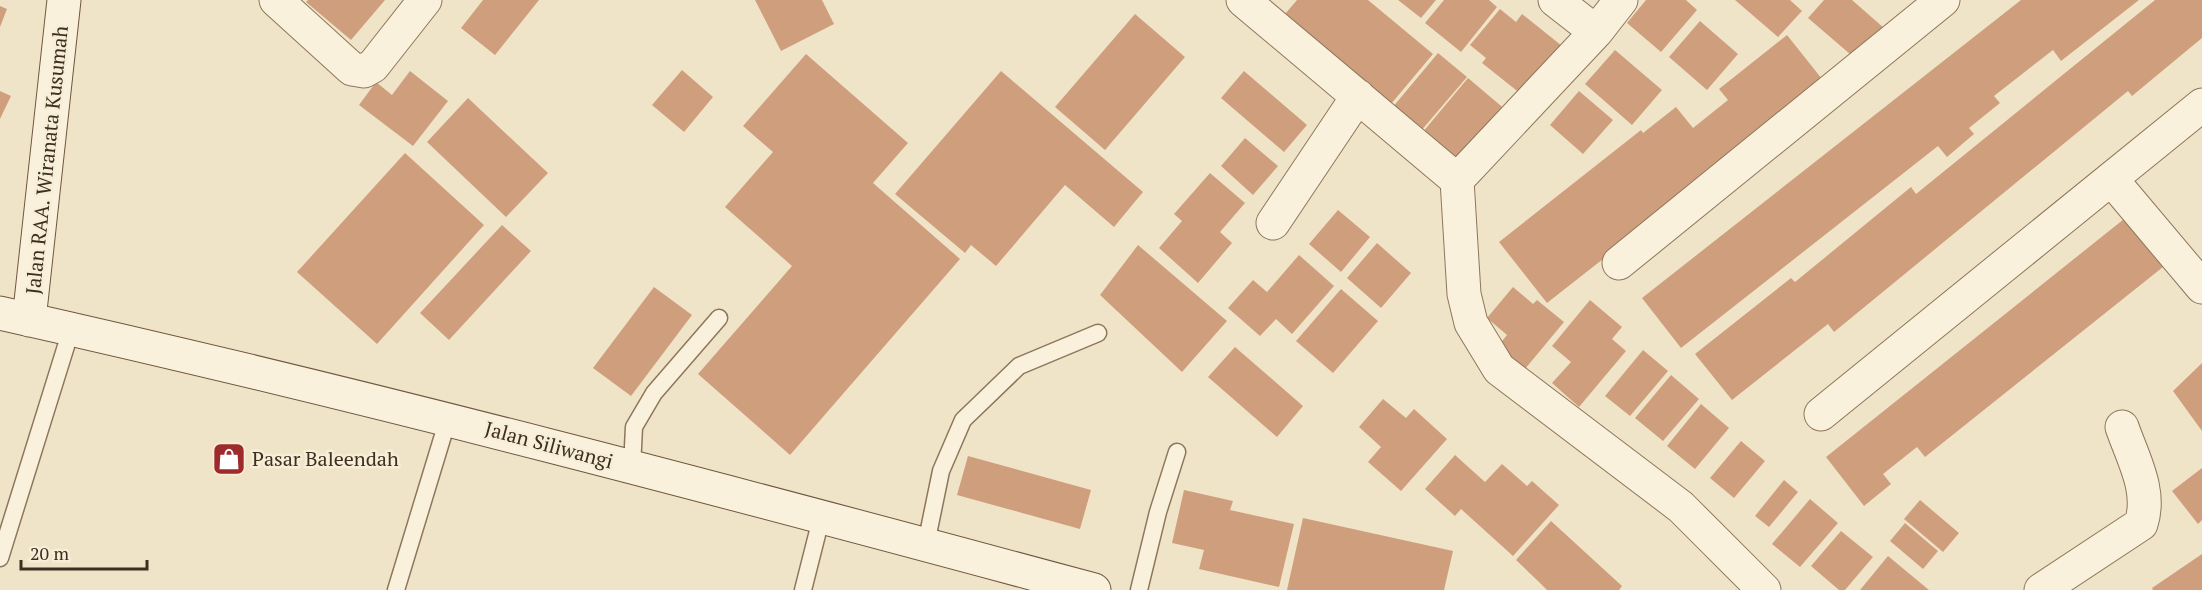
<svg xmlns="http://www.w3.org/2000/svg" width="2202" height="590" viewBox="0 0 2202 590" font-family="'PT Serif',serif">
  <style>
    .building { fill: #cf9f7d }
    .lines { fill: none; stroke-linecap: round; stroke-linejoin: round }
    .service-casing { stroke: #8d765c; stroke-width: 19 }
    .minor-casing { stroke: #8d765c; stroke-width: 35 }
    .secondary-casing { stroke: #6f573f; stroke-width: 35 }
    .service { stroke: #faf1dc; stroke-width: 16 }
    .minor { stroke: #faf1dc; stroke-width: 33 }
    .secondary { stroke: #faf1dc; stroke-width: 33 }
    .labels { text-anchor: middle; stroke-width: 5; stroke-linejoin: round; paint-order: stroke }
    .street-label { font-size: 20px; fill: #3d2e20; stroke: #f7eed8 }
    .poi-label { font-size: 20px; fill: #3d2e20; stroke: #f7eed8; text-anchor: start }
  </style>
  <rect width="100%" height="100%" fill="#f0e4c8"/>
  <path class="building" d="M 308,0 L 385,0 L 351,40 L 306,2 Z
    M 483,0 L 539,0 L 495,55 L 461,28 Z
    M 755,0 L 822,0 L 834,24 L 781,51 Z
    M 1297,0 L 1368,0 L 1433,54 L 1391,104 L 1285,14 Z
    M 1398,0 L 1436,0 L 1421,18 Z
    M 1444,0 L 1489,0 L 1497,7 L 1461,52 L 1425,23 Z
    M 1646,0 L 1686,0 L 1697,10 L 1661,52 L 1627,23 Z
    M 1735,0 L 1790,0 L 1802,11 L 1778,37 Z
    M 1824,0 L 1852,0 L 1884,28 L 1857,60 L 1808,18 Z
    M 2021,0 L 2139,0 L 2061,61 L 2053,50 L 1994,96 L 2000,103 L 1969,128 L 1974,134 L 1947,157 L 1938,146 L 1681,348 L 1642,298 Z
    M 2155,0 L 2202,0 L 2202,38 L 2132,96 L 2128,91 L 1834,332 L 1828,324 L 1732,400 L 1695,354 L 1791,278 L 1795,282 L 1911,187 L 1916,194 Z
    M 0,6 L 7,9 L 0,27 Z
    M 1500,9 L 1516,22 L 1522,14 L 1562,46 L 1521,94 L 1482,63 L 1486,58 L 1470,45 Z
    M 1135,14 L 1185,57 L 1105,150 L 1055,107 Z
    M 1700,21 L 1738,54 L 1707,90 L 1669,57 Z
    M 1787,35 L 1826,84 L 1547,303 L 1499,242 L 1641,130 L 1643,133 L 1676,107 L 1693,128 L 1728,100 L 1719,89 Z
    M 1615,50 L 1662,90 L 1632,125 L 1585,84 Z
    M 1438,53 L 1467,77 L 1420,132 L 1392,108 Z
    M 806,54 L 908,143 L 873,183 L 960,259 L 790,455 L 698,374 L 792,266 L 725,207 L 773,152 L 743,126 Z
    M 682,70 L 713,97 L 684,132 L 652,105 Z
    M 410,71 L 448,101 L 413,146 L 359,105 L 376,82 L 392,95 Z
    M 1001,71 L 1143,192 L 1114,227 L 1065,185 L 996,266 L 971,245 L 965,253 L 895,194 Z
    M 1244,71 L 1307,125 L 1284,152 L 1221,98 Z
    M 1468,78 L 1507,111 L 1462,165 L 1422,133 Z
    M 0,91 L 11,96 L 0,119 Z
    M 1579,91 L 1613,120 L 1583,154 L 1550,125 Z
    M 468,98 L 548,173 L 506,217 L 427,142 Z
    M 1245,138 L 1278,166 L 1253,195 L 1221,166 Z
    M 405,153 L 484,225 L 377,344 L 297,272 Z
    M 1210,173 L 1245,203 L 1220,232 L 1232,243 L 1198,283 L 1159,248 L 1182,221 L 1174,214 Z
    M 1338,210 L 1370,237 L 1341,272 L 1309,244 Z
    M 2124,219 L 2163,267 L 1925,457 L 1917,447 L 1883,474 L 1891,484 L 1864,506 L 1826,457 Z
    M 502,225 L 531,251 L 449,340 L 420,313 Z
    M 1377,243 L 1411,273 L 1381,308 L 1347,278 Z
    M 1138,245 L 1227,321 L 1182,372 L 1100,295 Z
    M 1299,255 L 1334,286 L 1292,334 L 1276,319 L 1260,336 L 1228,308 L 1253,280 L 1267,292 Z
    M 654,287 L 692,315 L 631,396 L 593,368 Z
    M 1513,287 L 1533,304 L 1537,300 L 1564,322 L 1525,369 L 1498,346 L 1507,335 L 1487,318 Z
    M 1341,289 L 1378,321 L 1333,373 L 1296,341 Z
    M 1590,300 L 1622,327 L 1612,339 L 1626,351 L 1579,407 L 1552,383 L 1571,362 L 1552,346 Z
    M 1235,347 L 1303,406 L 1277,437 L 1208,377 Z
    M 1643,350 L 1668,371 L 1630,416 L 1605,396 Z
    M 2202,363 L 2202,431 L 2173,391 Z
    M 1671,375 L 1699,399 L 1663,441 L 1635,418 Z
    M 1383,399 L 1406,418 L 1414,409 L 1447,439 L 1401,491 L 1368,462 L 1381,447 L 1359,427 Z
    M 1701,404 L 1729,428 L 1695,469 L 1667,446 Z
    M 1741,441 L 1765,461 L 1734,498 L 1710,478 Z
    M 1455,455 L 1485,482 L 1502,464 L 1527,486 L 1532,481 L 1559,505 L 1513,556 L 1461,509 L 1455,516 L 1425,489 Z
    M 968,456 L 1091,490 L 1080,529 L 957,495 Z
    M 2202,468 L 2202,520 L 2198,524 L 2172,491 Z
    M 1784,480 L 1798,492 L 1769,527 L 1755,516 Z
    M 1184,490 L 1233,501 L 1230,510 L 1294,524 L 1279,587 L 1199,569 L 1204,550 L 1172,543 Z
    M 1810,499 L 1838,523 L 1800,567 L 1772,544 Z
    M 1920,500 L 1959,533 L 1943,552 L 1904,519 Z
    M 1303,518 L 1453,551 L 1444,590 L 1287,590 Z
    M 1551,521 L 1622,586 L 1619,590 L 1547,590 L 1539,582 L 1516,560 Z
    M 1905,523 L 1938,551 L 1923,569 L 1890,541 Z
    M 1841,531 L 1873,557 L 1845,590 L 1839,590 L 1811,566 Z
    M 2202,554 L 2202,590 L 2153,590 L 2152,588 Z
    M 1888,556 L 1929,590 L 1860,590 Z"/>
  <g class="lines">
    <g class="service-casing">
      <path id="service" d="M 632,467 L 634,427 L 654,393 L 719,318
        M 926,544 L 941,471 L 963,420 L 1019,366 L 1098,333
        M 0,558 L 71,330
        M 396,590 L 448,419
        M 803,590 L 822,515
        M 1139,590 L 1158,512 L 1177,452"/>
    </g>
    <g class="minor-casing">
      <path id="minor" d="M 276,0 L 352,69 L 364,71 L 373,66 L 425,0
        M 1243,0 L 1457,180 L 1464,294 L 1471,323 L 1499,369 L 1681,507 L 1764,590
        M 1555,0 L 1596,32
        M 1457,180 L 1596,32 L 1621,0
        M 2112,180 L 2202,287
        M 1273,223 L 1358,96
        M 1619,263 L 1943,0
        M 1821,414 L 2202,105
        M 2041,590 L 2141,524 C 2152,491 2133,459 2122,427"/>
    </g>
    <g class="secondary-casing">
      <path id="secondary" d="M 0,313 C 367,395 731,492 1094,590
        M 29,320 L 64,0"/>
    </g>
    <use href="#service" class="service"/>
    <use href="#minor" class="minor"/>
    <use href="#secondary" class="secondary"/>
  </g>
  <defs>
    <g id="shop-square" transform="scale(1.725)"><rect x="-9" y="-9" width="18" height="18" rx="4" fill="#9e2a2b" stroke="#f7eed8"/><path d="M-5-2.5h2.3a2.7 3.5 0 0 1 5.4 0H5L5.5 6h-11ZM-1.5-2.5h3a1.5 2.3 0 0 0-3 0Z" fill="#fff"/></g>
  </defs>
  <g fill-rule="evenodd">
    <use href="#shop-square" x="229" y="459"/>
  </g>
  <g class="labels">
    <g class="street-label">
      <text transform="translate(47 160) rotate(-84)" y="7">Jalan RAA. Wiranata Kusumah</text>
      <text transform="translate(549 445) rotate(15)" y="7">Jalan Siliwangi</text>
    </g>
    <g class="poi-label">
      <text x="252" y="466">Pasar Baleendah</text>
    </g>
  </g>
  <path d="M21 560v9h126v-9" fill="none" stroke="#3d2e20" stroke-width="3"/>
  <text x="30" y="560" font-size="18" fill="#3d2e20" stroke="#f7eed8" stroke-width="4.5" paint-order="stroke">20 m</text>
</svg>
